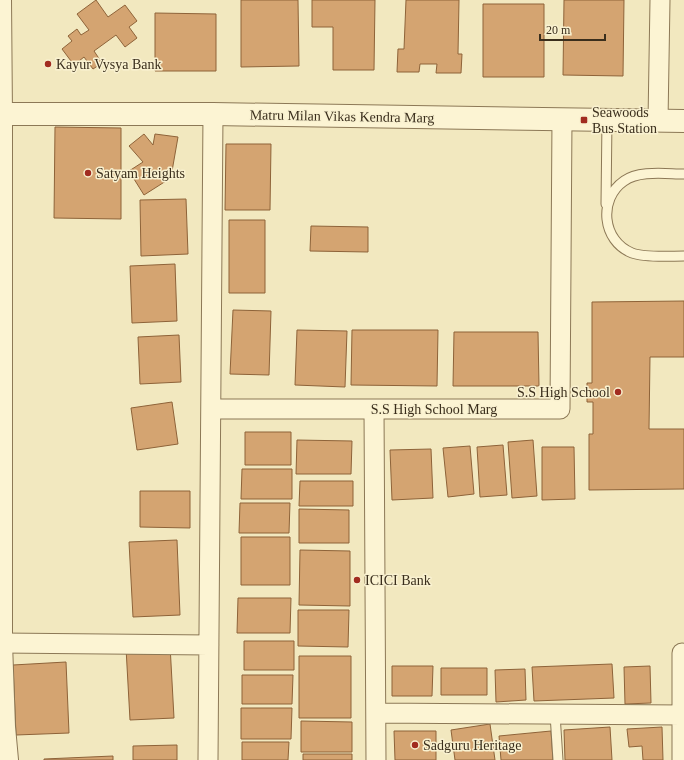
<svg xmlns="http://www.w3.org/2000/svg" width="684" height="760" viewBox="0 0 684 760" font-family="'Times New Roman',serif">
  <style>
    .building { fill: #d4a471; stroke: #8e6339 }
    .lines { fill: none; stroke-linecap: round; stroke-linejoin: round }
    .service-casing { stroke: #8c7856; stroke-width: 11 }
    .minor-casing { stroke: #8c7856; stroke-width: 21 }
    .tertiary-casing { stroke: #8c7856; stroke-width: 24 }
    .service { stroke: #fcf4d3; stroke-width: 9 }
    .minor { stroke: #fcf4d3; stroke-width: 19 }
    .tertiary { stroke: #fcf4d3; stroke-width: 22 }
    .poi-dot { fill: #a12c20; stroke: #f9f1d0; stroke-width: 1.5 }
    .labels { text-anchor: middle; stroke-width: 3; stroke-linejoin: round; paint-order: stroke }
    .poi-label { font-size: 14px; fill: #3a2e1c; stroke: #f9f1d0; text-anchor: start }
    .street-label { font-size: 14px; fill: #3a2e1c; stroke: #f9f1d0 }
  </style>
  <rect width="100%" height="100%" fill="#f2e8bf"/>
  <path class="building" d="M 96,0 L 108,17 L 125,5 L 137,21 L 129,27 L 137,38 L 125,47 L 116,35 L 94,51 L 102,63 L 93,69 L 84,57 L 74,65 L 62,49 L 72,41 L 68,36 L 77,29 L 81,35 L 89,30 L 77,14 Z
    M 241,0 L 298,0 L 299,66 L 241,67 Z
    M 312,0 L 375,0 L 374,70 L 333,70 L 333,27 L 312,27 Z
    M 406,0 L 459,0 L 458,54 L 462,54 L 461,73 L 436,73 L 437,64 L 420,64 L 419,72 L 397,72 L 398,49 L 404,49 Z
    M 564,0 L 624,0 L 623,76 L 563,75 Z
    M 483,4 L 544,4 L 544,77 L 483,77 Z
    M 155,13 L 216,14 L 216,71 L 155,71 Z
    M 55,127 L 121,128 L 121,219 L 54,218 Z
    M 144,134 L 153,145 L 155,134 L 178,137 L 171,177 L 162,175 L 166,181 L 144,195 L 129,171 L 143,162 L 129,146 Z
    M 226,144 L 271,144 L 270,210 L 225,210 Z
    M 186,199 L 188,254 L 141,256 L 140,200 Z
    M 229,220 L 265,220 L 265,293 L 229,293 Z
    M 311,226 L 368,227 L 368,252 L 310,251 Z
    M 175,264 L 177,321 L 132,323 L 130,266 Z
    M 684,301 L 684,357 L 650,357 L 649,429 L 684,429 L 684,489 L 589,490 L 589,434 L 593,434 L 593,402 L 587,402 L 587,383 L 592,383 L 592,302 Z
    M 233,310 L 271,311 L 269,375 L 230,374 Z
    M 297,330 L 347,331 L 345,387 L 295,385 Z
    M 352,330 L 438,330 L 437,386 L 351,385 Z
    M 454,332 L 538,332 L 539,386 L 453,386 Z
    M 179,335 L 181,382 L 140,384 L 138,337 Z
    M 172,402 L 178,444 L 137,450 L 131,408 Z
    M 245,432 L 291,432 L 291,465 L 245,465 Z
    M 297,440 L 352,441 L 351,474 L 296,474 Z
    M 533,440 L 537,496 L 512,498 L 508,442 Z
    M 503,445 L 507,495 L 480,497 L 477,447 Z
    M 470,446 L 474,494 L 448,497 L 443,448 Z
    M 542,447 L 574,447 L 575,499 L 542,500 Z
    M 431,449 L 433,498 L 392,500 L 390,450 Z
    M 242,469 L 292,469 L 292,499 L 241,499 Z
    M 300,481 L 353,481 L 353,506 L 299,506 Z
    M 140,491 L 190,491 L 190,528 L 140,527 Z
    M 240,503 L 290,503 L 289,533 L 239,533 Z
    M 299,509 L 349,510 L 349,543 L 299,543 Z
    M 241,537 L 290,537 L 290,585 L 241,585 Z
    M 177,540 L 180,615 L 133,617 L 129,542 Z
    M 300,550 L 350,551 L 350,606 L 299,605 Z
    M 238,598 L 291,598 L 290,633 L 237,633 Z
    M 298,610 L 349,610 L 348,647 L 298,646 Z
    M 244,641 L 294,641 L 294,670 L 244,670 Z
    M 170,645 L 174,718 L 130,720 L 126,648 Z
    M 299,656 L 351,656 L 351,718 L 299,718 Z
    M 66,662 L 69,733 L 16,735 L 13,665 Z
    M 612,664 L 614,698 L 534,701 L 532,667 Z
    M 392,666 L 433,666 L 432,696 L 392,696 Z
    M 650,666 L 651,703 L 625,704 L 624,667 Z
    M 441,668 L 487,668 L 487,695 L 441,695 Z
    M 525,669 L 526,700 L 496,702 L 495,670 Z
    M 242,675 L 293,675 L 292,704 L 242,704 Z
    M 241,708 L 292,708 L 291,739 L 241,739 Z
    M 301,721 L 352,722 L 352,752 L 301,752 Z
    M 490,724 L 495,760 L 455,760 L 451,730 Z
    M 610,727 L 612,760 L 565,760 L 564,730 Z
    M 662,727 L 663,760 L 643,760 L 642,746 L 629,747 L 627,729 Z
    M 394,731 L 436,731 L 436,760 L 395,760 Z
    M 551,731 L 553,760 L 501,760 L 499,736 Z
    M 242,742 L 289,742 L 288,760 L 242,760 Z
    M 177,745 L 177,760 L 133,760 L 133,746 Z
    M 303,754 L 352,754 L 352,760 L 303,760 Z
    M 113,756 L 113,760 L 44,760 L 44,759 Z"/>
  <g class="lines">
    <g class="service-casing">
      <path id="service" d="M 684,174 C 666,174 639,170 624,181 C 598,199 602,241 632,253 C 645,258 670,256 684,256
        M 606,204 L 607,120
        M 555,714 L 558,760"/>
    </g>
    <g class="minor-casing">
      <path id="minor" d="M 658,121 L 660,0
        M 211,409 L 560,409 L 562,119
        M 374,409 L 376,760
        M 1,643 L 209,645
        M 682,653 L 682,760
        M 376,713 L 682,715
        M 208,760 L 213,114"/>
    </g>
    <g class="tertiary-casing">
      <path id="tertiary" d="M 0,0 L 1,114 L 1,643 L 4,727 L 7,760
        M 0,114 L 213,114 L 684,121"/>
    </g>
    <use href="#service" class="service"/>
    <use href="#minor" class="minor"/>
    <use href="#tertiary" class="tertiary"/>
  </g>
  <g class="poi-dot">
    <circle cx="48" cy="64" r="4"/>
    <rect x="580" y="116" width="8" height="8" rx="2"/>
    <circle cx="88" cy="173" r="4"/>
    <circle cx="618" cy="392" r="4"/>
    <circle cx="357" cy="580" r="4"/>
    <circle cx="415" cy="745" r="4"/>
  </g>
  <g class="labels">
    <g class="poi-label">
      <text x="56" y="69">Kayur Vysya Bank</text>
      <text x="592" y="117">Seawoods<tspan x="592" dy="16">Bus Station</tspan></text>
      <text x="96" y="178">Satyam Heights</text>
      <text x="610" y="397" text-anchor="end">S.S High School</text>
      <text x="365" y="585">ICICI Bank</text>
      <text x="423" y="750">Sadguru Heritage</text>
    </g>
    <g class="street-label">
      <text transform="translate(342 116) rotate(1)" y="5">Matru Milan Vikas Kendra Marg</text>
      <text x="434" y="414">S.S High School Marg</text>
    </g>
  </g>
  <path d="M540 34v6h65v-6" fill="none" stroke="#3a2e1c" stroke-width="2"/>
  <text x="546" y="34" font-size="12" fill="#3a2e1c" stroke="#f9f1d0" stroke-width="3" paint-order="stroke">20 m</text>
</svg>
